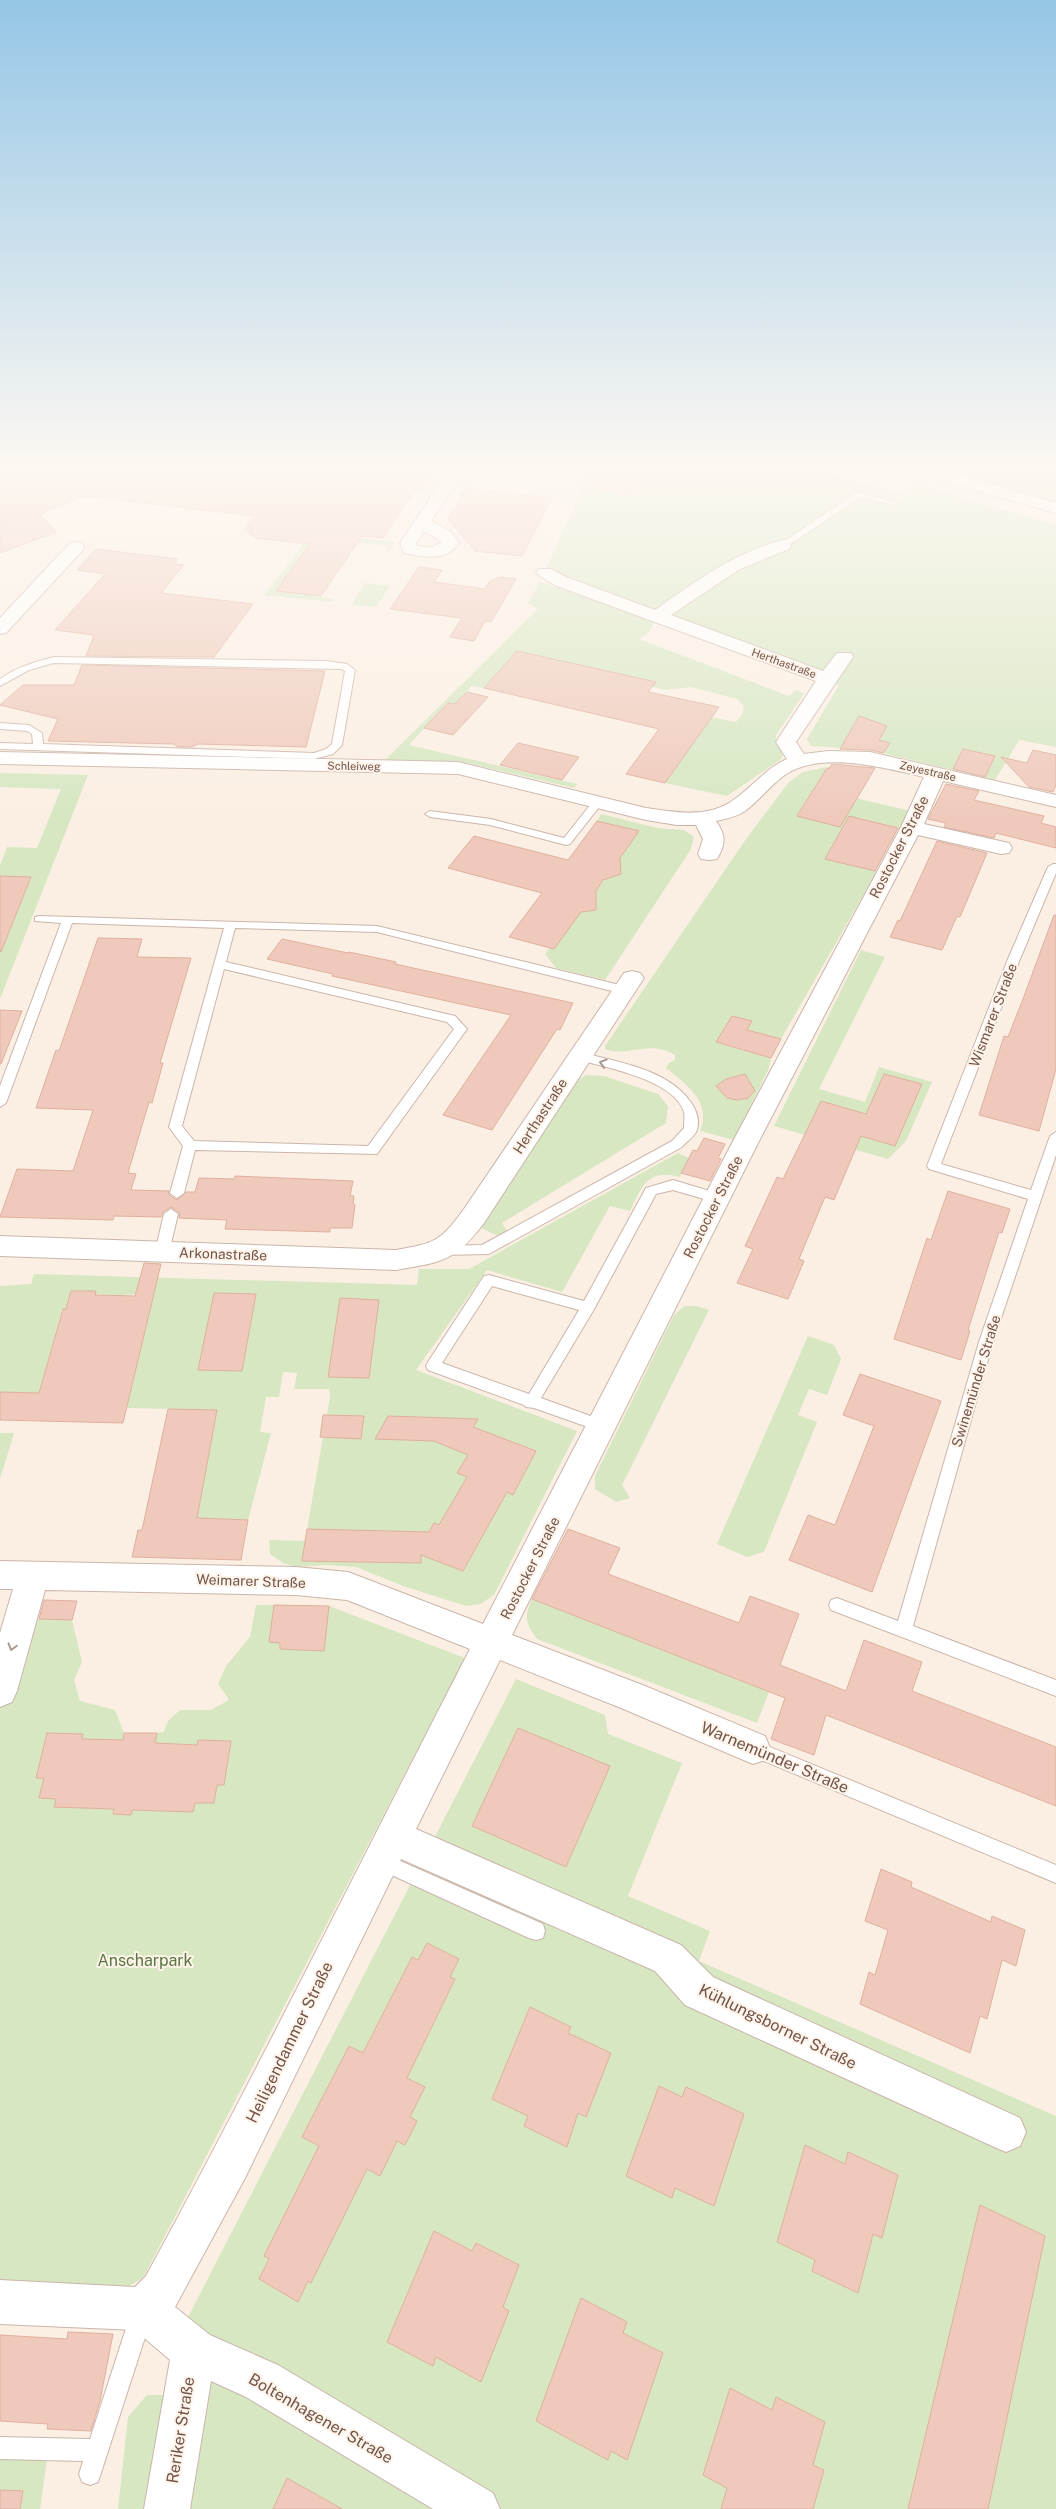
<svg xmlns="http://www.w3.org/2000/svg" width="1056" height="2509" viewBox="0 0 1056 2509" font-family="'Public Sans',sans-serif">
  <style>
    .green { fill: #d6e7c2 }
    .building { fill: #efcabc; stroke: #e0af9d }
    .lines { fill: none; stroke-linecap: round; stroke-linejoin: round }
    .service-casing { stroke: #cbb5aa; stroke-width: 2 }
    .minor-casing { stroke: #cbb5aa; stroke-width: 2 }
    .service { fill: #fff; fill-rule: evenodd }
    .minor { fill: #fff; fill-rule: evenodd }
    .oneway { stroke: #aa9892 }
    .labels { text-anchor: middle; stroke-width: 4; stroke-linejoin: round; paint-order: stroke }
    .far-street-label { font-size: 11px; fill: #71544a; stroke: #fef3e9 }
    .street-label { font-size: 14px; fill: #71544a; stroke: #fef3e9 }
    .near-street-label { font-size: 16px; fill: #71544a; stroke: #fef3e9 }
    .near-park-label { font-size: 16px; fill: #587743; stroke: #fef3e9 }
  </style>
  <rect width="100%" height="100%" fill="#fbefe3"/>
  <path class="green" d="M 592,467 L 803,467 L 910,496 L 917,485 L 1056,525 L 1056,747 L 1019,740 L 995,780 L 870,750 L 811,746 L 807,739 L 839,685 L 825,682 L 546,569 Z
    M 929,467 L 1056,467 L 1056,504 L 946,474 Z
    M 312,533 L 396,542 L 388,553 L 385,553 L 389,546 L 315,538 L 277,590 L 334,599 L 332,602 L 265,595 Z
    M 540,582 L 655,621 L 649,632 L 639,639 L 789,696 L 797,690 L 804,694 L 776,735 L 776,741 L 784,748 L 785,753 L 780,760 L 727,796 L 665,783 L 712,717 L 736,722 L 743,713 L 744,706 L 737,699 L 691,687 L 665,690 L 518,651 L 484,688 L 472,686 L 455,704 L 447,703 L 409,745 L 577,784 L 574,788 L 467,763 L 384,761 L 538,609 L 528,603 Z
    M 365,583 L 390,586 L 376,607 L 352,605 Z
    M 832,766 L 841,771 L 827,768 L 797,816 L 834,825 L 851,797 L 911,811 L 902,829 L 858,818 L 826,859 L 877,871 L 781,1039 L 747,1030 L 752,1021 L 732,1016 L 717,1043 L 771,1058 L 769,1068 L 734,1140 L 700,1131 C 712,1102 686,1084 666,1068 L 669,1063 L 675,1060 L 675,1055 C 650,1039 628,1058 605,1049 L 605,1046 L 744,842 L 789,782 L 803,772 Z
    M 0,773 L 88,775 L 0,999 L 0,954 L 31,878 L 0,876 L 0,866 L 7,847 L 37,848 L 61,789 L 0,787 Z
    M 601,814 L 657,828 L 684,830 L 694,837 L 691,849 L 605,980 L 556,968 L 545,954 L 550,948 L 554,949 L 606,877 L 612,877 L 621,873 L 614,865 L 638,831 L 597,821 Z
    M 861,950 L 885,957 L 819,1089 L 865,1102 L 879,1067 L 932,1082 L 906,1141 L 888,1159 L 774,1126 Z
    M 586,1075 L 604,1076 L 658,1094 L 668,1106 L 666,1123 L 502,1223 L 508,1232 L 496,1235 L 479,1227 L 571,1084 Z
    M 678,1153 L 689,1158 L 680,1177 C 648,1168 642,1186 630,1211 L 610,1206 L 562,1292 L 487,1270 L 416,1370 L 577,1431 L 494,1595 L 480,1604 L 466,1606 L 406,1587 L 356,1567 L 326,1565 L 296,1567 L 283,1563 L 270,1554 L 269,1540 L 305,1541 L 330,1397 L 329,1389 L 294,1389 L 297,1373 L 283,1372 L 279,1397 L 266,1397 L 260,1432 L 271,1433 L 248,1520 L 197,1518 L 217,1410 L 127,1408 L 154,1292 C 126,1297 99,1295 71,1291 L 66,1309 L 62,1309 L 39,1393 L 0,1392 L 0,1286 L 31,1284 L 34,1274 L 417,1285 L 419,1269 L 469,1269 Z
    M 685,1306 L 697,1306 L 709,1310 L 622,1485 L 630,1498 L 616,1502 L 595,1489 L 595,1476 L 674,1315 Z
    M 808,1336 L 834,1345 L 841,1359 L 827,1395 L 809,1389 L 798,1415 L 817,1422 L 764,1552 L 747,1557 L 717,1544 Z
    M 0,1433 L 14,1433 L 0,1479 Z
    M 532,1599 L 769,1692 L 757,1723 L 537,1639 C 525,1623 524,1617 532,1599 Z
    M 256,1605 L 329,1606 L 465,1658 L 143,2278 L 120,2291 L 0,2283 L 0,1691 L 20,1619 L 72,1620 L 82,1662 L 74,1680 L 80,1701 L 115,1710 L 124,1733 L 123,1740 L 82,1739 L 82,1734 L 47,1733 L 36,1777 L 44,1778 L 39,1798 L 56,1799 L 54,1807 L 114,1809 L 131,1815 L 132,1810 L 193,1812 L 195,1803 L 214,1803 L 217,1785 L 224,1785 L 231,1741 L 198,1740 L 197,1745 L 155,1743 L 157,1733 L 164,1732 L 168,1721 L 180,1710 L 211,1710 L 229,1700 L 218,1684 L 226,1666 L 250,1637 Z
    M 516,1679 L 605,1715 L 608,1734 L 682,1763 L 628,1896 L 710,1931 L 699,1961 L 1056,2116 L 1056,2509 L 168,2509 L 184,2325 Z
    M 147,2395 L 177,2395 L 159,2509 L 118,2509 L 128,2417 Z
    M 0,2460 L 47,2460 L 40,2509 L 0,2509 Z"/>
  <path class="building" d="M 0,467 L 435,467 L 420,490 L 416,489 L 383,538 L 362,536 L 321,596 L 276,591 L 310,544 L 255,538 L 244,529 L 255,516 L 84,496 L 40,514 L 56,532 L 0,553 Z
    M 606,468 L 645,472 L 634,494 L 594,490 Z
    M 466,488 L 552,498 L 522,556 L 475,551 L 448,519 Z
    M 96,549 L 178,559 L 174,564 L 184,565 L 161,593 L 253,604 L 214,657 L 86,656 L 94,635 L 55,630 L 105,574 L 77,570 Z
    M 419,567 L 442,570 L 434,582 L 485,589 L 490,581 L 501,577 L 516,579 L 491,622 L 485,621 L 474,641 L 450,637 L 462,618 L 390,609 Z
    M 517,651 L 656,682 L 648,692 L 719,707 L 665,783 L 626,774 L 659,729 L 484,688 Z
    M 82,665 L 325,671 L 306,747 L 198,744 L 192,747 L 178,747 L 174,744 L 48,741 L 58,719 L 0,705 L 23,685 L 74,685 Z
    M 467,692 L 488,697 L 453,735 L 424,728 L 448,703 L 455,704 Z
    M 859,716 L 887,726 L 879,740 L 890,743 L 883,753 L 870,750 L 840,749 Z
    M 518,743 L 579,757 L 562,780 L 500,765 Z
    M 963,749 L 995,756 L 985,777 L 953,769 Z
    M 1033,750 L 1056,755 L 1056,785 L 1053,792 L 1029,787 L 1001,757 L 1027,763 Z
    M 832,764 L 875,768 L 840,827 L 797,816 L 827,768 L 829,769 Z
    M 946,784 L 979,791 L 974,800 L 1044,816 L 1041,823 L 1056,827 L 1056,848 L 996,833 L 994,838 L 944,827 L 946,823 L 928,819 Z
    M 849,816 L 898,828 L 875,871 L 825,859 Z
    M 597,821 L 639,831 L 620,858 L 621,874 L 603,880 L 596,891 L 596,910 L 581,912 L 554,949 L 509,937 L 542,893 L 448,868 L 474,836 L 568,860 Z
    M 937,841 L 987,853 L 960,917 L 957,916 L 942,950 L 890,937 L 898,920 L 900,921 Z
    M 0,876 L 31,877 L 1,952 L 0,952 Z
    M 1054,915 L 1056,915 L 1056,1069 L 1039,1131 L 979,1115 L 1004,1036 L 1008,1037 L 1023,999 Z
    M 98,938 L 142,939 L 137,957 L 191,958 L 160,1063 L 163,1063 L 152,1103 L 149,1102 L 128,1173 L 136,1174 L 131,1190 L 169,1191 L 169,1195 L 177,1200 L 186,1192 L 195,1192 L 199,1178 L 234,1179 L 235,1176 L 353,1181 L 350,1196 L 354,1196 L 353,1204 L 355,1205 L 352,1228 L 330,1228 L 330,1232 L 225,1229 L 227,1220 L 179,1218 L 180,1213 L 171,1207 L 163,1212 L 161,1217 L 114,1216 L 113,1220 L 0,1217 L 17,1169 L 73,1171 L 93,1110 L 36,1108 L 56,1050 L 59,1051 Z
    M 282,939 L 348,953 L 349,952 L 396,962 L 395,964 L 573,1003 L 560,1030 L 557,1029 L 492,1130 L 443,1115 L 511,1015 L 332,976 L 333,974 L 267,959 Z
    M 0,1010 L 22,1011 L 1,1064 L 0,1064 Z
    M 732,1016 L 752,1021 L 747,1030 L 781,1039 L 771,1058 L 716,1042 Z
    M 745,1074 L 755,1091 L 748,1098 L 737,1100 L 727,1098 L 716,1086 L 726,1079 Z
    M 884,1074 L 922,1084 L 895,1146 L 861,1136 L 834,1200 L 825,1197 L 799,1259 L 804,1261 L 788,1299 L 737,1283 L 753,1249 L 745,1246 L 777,1177 L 783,1179 L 821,1101 L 866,1114 Z
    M 704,1138 L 725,1144 L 718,1158 L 721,1159 L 710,1181 L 681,1173 L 693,1150 L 697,1151 Z
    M 948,1191 L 1010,1209 L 1002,1233 L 999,1232 L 968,1330 L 970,1331 L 961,1360 L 894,1339 L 927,1238 L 931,1240 Z
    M 144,1263 L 161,1264 L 123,1423 L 0,1420 L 0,1392 L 39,1393 L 63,1309 L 66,1309 L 71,1291 L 96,1291 L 95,1295 L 135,1296 Z
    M 214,1293 L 256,1294 L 242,1371 L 198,1370 Z
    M 340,1298 L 379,1300 L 369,1378 L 328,1377 Z
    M 860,1374 L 941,1401 L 872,1592 L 789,1560 L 808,1515 L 835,1525 L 874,1426 L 843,1415 Z
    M 168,1409 L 217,1410 L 197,1518 L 248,1520 L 241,1560 L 132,1557 L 138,1530 L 142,1530 Z
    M 323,1415 L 364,1416 L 361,1439 L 320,1437 Z
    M 388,1416 L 478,1419 L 473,1427 L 536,1451 L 513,1495 L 507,1492 L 463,1571 L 421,1555 L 421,1563 L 302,1561 L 307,1529 L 429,1532 L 434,1523 L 439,1525 L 467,1477 L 457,1473 L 468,1455 L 434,1441 L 375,1439 Z
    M 568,1529 L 620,1548 L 608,1574 L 739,1623 L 750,1596 L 799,1614 L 780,1665 L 846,1691 L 864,1640 L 922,1662 L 912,1691 L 1056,1747 L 1056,1806 L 826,1715 L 814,1755 L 771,1739 L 785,1698 L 532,1599 Z
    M 44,1600 L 77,1601 L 72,1620 L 39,1619 Z
    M 274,1605 L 329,1606 L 324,1651 L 280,1649 L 280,1643 L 269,1642 Z
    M 518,1728 L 610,1766 L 566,1867 L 472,1826 Z
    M 47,1733 L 83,1734 L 82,1739 L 123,1740 L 124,1733 L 157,1733 L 155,1743 L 197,1745 L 198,1740 L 231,1741 L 224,1785 L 217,1785 L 214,1803 L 195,1803 L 193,1812 L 132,1810 L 131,1815 L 113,1814 L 114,1809 L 54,1807 L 56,1799 L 39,1798 L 44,1778 L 36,1778 Z
    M 881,1869 L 912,1882 L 911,1887 L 991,1922 L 992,1916 L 1025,1930 L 1016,1966 L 1002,1960 L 987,2019 L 980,2016 L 970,2053 L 860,2004 L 869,1972 L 875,1975 L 888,1930 L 865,1921 Z
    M 427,1943 L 459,1959 L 450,1977 L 455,1979 L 407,2078 L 425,2087 L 410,2117 L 417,2121 L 405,2145 L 397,2141 L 380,2176 L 367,2169 L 311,2283 L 308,2281 L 298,2302 L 259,2279 L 269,2259 L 264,2256 L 319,2146 L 302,2137 L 349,2046 L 363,2053 L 412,1957 L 418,1960 Z
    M 530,2007 L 571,2027 L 568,2033 L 611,2053 L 586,2117 L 578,2113 L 567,2147 L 524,2126 L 528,2116 L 492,2099 Z
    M 659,2086 L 682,2097 L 686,2087 L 744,2114 L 714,2206 L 675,2188 L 672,2198 L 626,2176 Z
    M 805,2145 L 845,2164 L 848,2152 L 898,2175 L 882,2238 L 873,2234 L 858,2293 L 812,2271 L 815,2260 L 777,2242 Z
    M 980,2205 L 1045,2236 L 988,2509 L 908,2509 Z
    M 434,2231 L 472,2251 L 476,2243 L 519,2265 L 503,2307 L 509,2311 L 481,2382 L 436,2357 L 433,2366 L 387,2342 Z
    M 581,2298 L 627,2322 L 623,2333 L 663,2353 L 627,2460 L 611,2451 L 608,2460 L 536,2421 Z
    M 68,2332 L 113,2334 L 100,2401 L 91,2431 L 47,2429 L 48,2424 L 0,2421 L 0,2335 L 67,2339 Z
    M 730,2388 L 772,2410 L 776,2397 L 825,2422 L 813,2465 L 824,2470 L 813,2509 L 721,2509 L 727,2488 L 703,2475 Z
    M 287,2478 L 342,2509 L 273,2509 Z
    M 0,2490 L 23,2491 L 20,2509 L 0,2509 Z"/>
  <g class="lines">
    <g class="service-casing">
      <path id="service" d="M 566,467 L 587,467 C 582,471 571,471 566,467 Z
        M 857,492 L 898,503 L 894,505 L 861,497 L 786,547 L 779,545 Z
        M 54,657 L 327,661 L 347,664 L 355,670 L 342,745 L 333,754 L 314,759 L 0,749 L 0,743 L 33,744 L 32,734 L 27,731 L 0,729 L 0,723 L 29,725 L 42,733 L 43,744 L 314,753 L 326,749 L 332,744 L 345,671 L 341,669 L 54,663 L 29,670 L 0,686 L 0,679 C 16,667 35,662 54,657 Z
        M 598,799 L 603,802 L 570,844 L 566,845 L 490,825 L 430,817 L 425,814 L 430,811 L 491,819 L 564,838 L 594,800 Z
        M 1053,864 L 1056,864 L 1056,873 L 1020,959 L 941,1164 L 1031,1190 L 1050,1136 L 1056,1132 L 1056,1155 L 993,1342 L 913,1626 L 1056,1680 L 1056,1696 L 831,1610 L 829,1605 L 831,1600 L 837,1598 L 898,1621 L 979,1342 L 1028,1199 L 929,1169 L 927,1166 L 1008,959 L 1048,867 Z
        M 39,916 L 377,926 L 624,986 L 630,990 L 624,994 L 377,932 L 235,928 L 226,962 L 455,1016 L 467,1029 L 377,1154 L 195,1150 L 184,1193 L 177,1198 L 170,1193 L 183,1146 L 169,1127 L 224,928 L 72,923 L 6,1103 L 0,1107 L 0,1086 L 61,923 L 35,921 L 35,917 ZM 224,969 L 447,1022 L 454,1029 L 368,1146 L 194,1141 L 182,1126 Z
        M 579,1052 C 617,1062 665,1068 690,1101 C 696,1109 700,1120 697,1130 C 695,1136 686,1142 682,1147 L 489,1254 L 439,1255 L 437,1251 L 439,1247 L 444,1246 L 482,1245 L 672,1141 L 684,1128 C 684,1123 685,1117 684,1112 C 674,1079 603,1067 575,1059 L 573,1056 Z
        M 673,1180 L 723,1195 L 725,1198 L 718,1203 L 673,1190 L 656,1194 L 593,1311 L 541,1398 L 607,1422 L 610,1426 L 607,1430 L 602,1432 L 534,1408 L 526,1407 L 524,1405 L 428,1370 L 426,1366 L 428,1362 L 484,1276 L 489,1275 L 584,1301 L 646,1188 ZM 492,1286 L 579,1310 L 529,1394 L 442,1363 Z
        M 171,1209 L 178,1214 L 169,1252 L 162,1257 L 155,1252 L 164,1214 Z
        M 753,1740 L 1056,1865 L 1056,1883 L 747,1754 L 744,1748 L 747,1742 Z
        M 380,1852 L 543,1924 L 545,1931 L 543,1938 L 536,1940 L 529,1938 L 374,1867 L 371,1861 L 374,1855 Z
        M 142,2302 L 150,2305 L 153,2313 L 98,2482 L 90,2485 L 82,2482 L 79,2474 L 83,2461 L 0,2459 L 0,2437 L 90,2439 L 131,2313 L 134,2305 Z"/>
    </g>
    <g class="minor-casing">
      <path id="minor" d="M 451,467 L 467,467 L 431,521 L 451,532 L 459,543 C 447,562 423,557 404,553 L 400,543 ZM 424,531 L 442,542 L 432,547 L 417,546 L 416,543 Z
        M 910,467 L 932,467 L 1056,503 L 1056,513 L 945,482 L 912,470 Z
        M 783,540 L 789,541 L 791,545 L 789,549 L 740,569 L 671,615 L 823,671 L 837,653 L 851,653 L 853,657 L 796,742 L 804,754 L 828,751 L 870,752 L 1056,795 L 1056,807 L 943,781 L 924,824 L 1009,843 L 1012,848 L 1009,853 L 1001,854 L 918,835 L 758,1143 L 512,1635 L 645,1686 L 765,1736 L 770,1748 L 765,1760 L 753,1764 L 621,1708 L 500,1660 L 416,1829 L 681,1945 L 713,1977 L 1020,2118 L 1026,2132 L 1020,2146 L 1006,2152 L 992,2146 L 685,2005 L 655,1971 L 401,1859 L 245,2178 L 175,2307 L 210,2335 L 278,2365 L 493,2493 L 500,2509 L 433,2509 L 246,2397 L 211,2381 L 190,2509 L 144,2509 L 170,2360 L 135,2330 L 0,2324 L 0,2280 L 135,2287 L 146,2276 C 259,2069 362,1858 470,1649 L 347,1600 L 296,1595 L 45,1590 L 17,1691 L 12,1702 L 0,1707 L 0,1633 L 13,1589 L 0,1589 L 0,1561 L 296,1567 L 348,1572 L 483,1624 L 732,1143 L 901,827 L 924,777 C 886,768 824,751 788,773 C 772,783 760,800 745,811 C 737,817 725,819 716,821 C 726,835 726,844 717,859 L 709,860 L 701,859 L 698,854 L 703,839 L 696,825 L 677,825 L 646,820 L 458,774 L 0,764 L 0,752 L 458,762 L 646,808 C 673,812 704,818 729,803 C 750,790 764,769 787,759 L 776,742 L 816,681 L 554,585 L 536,573 L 539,569 L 551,569 L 566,577 L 655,610 C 695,582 735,552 783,540 Z
        M 76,542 L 82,543 L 84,547 L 82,551 L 6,633 L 0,634 L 0,618 L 70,543 Z
        M 632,971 L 640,973 L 644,978 L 484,1223 C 455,1262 441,1262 396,1270 L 0,1256 L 0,1236 L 396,1250 C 435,1243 440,1242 464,1209 L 624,973 Z"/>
    </g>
    <use href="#service" class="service"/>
    <use href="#minor" class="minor"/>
  </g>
  <defs><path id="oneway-chevron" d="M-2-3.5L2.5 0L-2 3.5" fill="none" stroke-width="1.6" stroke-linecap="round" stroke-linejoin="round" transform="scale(1.25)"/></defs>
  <g class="oneway">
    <use href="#oneway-chevron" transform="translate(603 1063) rotate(-164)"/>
    <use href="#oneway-chevron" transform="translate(12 1647) rotate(106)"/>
  </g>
  <linearGradient id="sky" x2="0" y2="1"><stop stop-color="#95c6e6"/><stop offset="0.57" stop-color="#fdf8f2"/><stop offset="1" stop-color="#fdf8f2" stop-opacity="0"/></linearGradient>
  <rect width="1056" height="818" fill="url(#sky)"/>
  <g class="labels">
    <g class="far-street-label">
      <text transform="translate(784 663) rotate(20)" y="4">Herthastraße</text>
      <text transform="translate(354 766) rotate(1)" y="4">Schleiweg</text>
      <text transform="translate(928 771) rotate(13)" y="4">Zeyestraße</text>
    </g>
    <g class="street-label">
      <text transform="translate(899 847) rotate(-63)" y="5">Rostocker Straße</text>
      <text transform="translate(993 1015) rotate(-69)" y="5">Wismarer Straße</text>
      <text transform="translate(540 1116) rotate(-57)" y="5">Herthastraße</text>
      <text transform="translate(713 1207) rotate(-63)" y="5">Rostocker Straße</text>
      <text transform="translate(223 1254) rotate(2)" y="5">Arkonastraße</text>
      <text transform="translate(976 1381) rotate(-73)" y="5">Swinemünder Straße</text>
      <text transform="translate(530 1568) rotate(-63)" y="5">Rostocker Straße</text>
      <text transform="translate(251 1581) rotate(2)" y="5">Weimarer Straße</text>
    </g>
    <g class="near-street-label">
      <text transform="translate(775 1757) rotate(23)" y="6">Warnemünder Straße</text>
      <text transform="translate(778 2026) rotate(26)" y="6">Kühlungsborner Straße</text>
      <text transform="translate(289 2042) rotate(-64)" y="6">Heiligendammer Straße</text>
      <text transform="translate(321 2418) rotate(30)" y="6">Boltenhagener Straße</text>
      <text transform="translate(180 2430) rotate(-81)" y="6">Reriker Straße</text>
    </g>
    <g class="near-park-label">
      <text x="145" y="1966">Anscharpark</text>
    </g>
  </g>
</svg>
